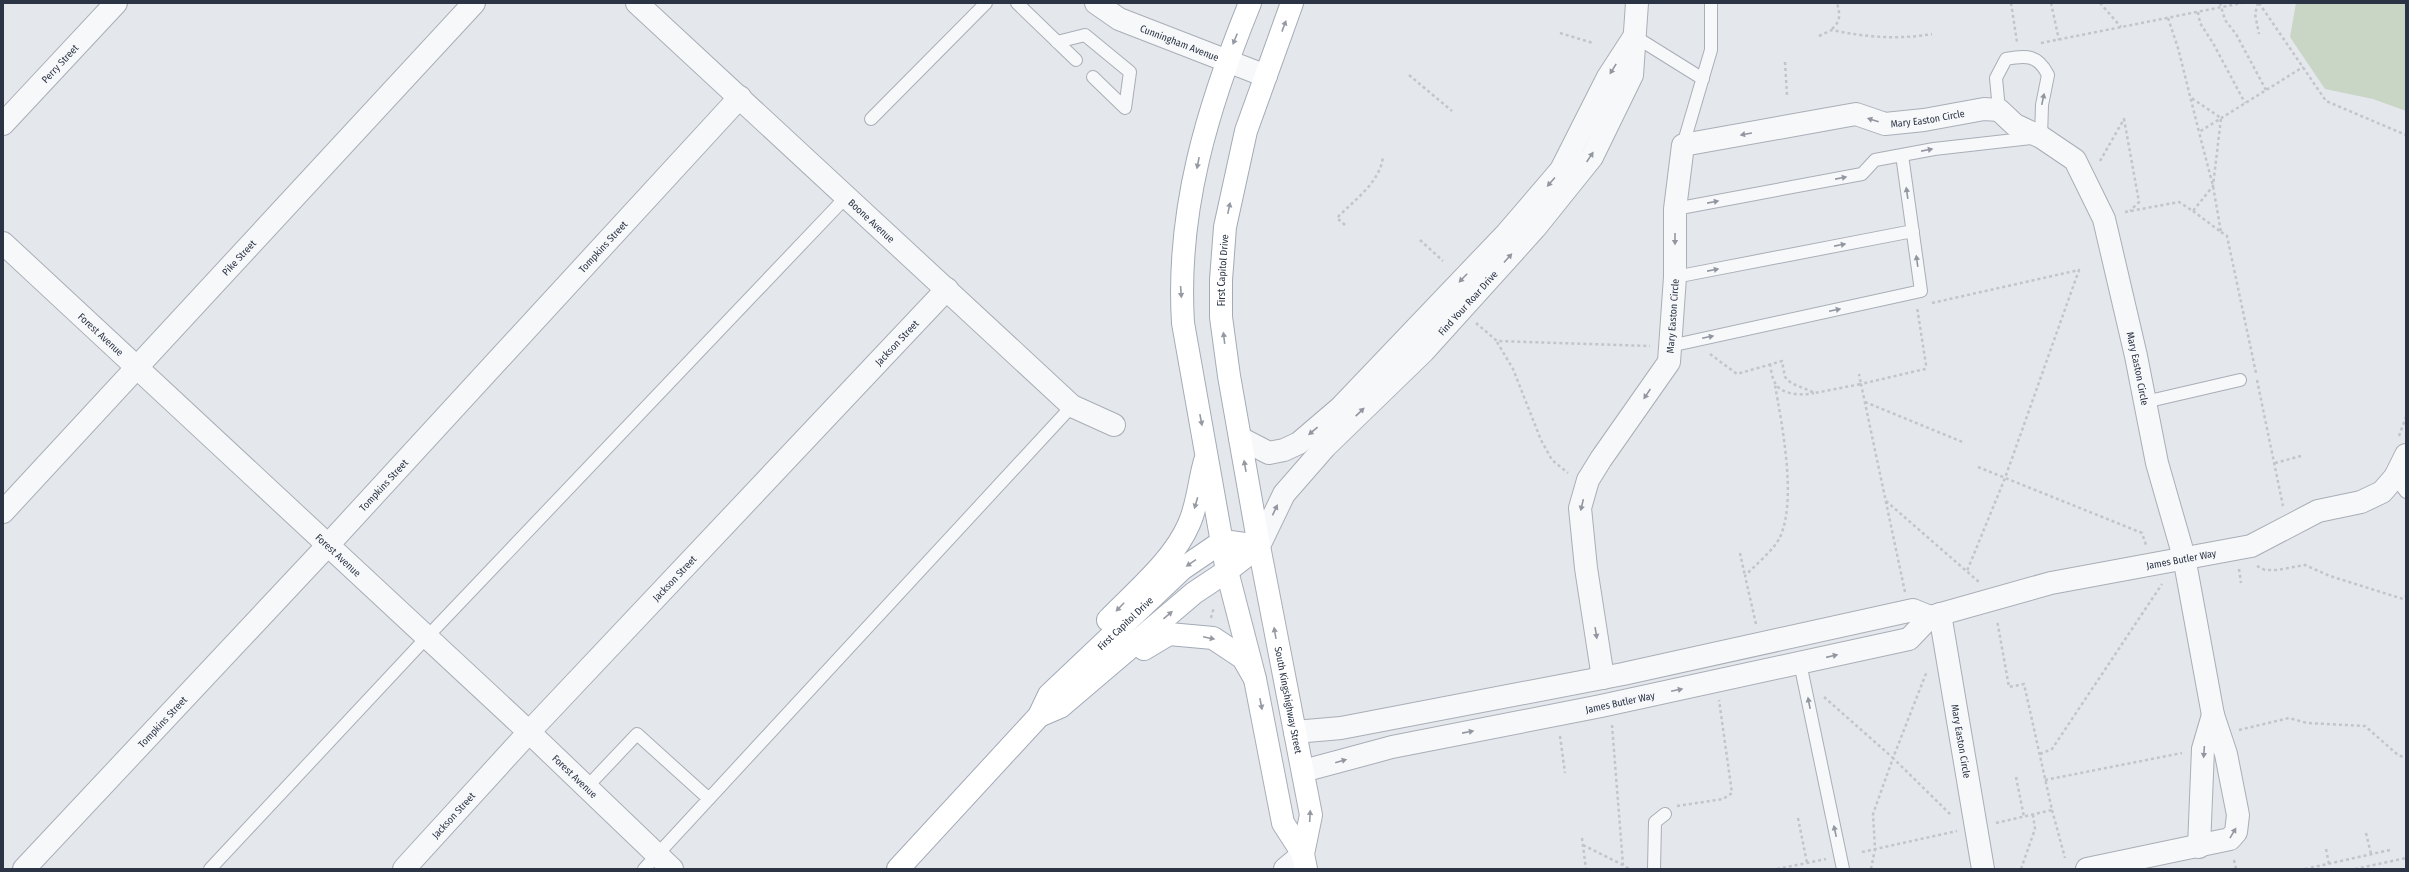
<svg xmlns="http://www.w3.org/2000/svg" width="2409" height="872" viewBox="0 0 2409 872" font-family="'Fira Sans Condensed',sans-serif">
  <style>
    .green { fill: #c9d6c5 }
    .lines { fill: none; stroke-linecap: round; stroke-linejoin: round }
    .service-casing { stroke: #a9aeb7; stroke-width: 14 }
    .minor-casing { stroke: #a9aeb7; stroke-width: 24 }
    .secondary-casing { stroke: #a9aeb7; stroke-width: 24 }
    .primary-casing { stroke: #a3abb8; stroke-width: 24 }
    .path { stroke: #c2c5cb; stroke-width: 2.5; stroke-dasharray: 3 3; stroke-linecap: butt }
    .service { stroke: #f7f8fa; stroke-width: 12 }
    .minor { stroke: #f7f8fa; stroke-width: 22 }
    .secondary { stroke: #fff; stroke-width: 22 }
    .primary { stroke: #fff; stroke-width: 22 }
    .oneway { fill: #959aa2 }
    .oneway2 { fill: #9196a0 }
    .labels { text-anchor: middle; stroke-width: 3; stroke-linejoin: round; paint-order: stroke }
    .street-label { font-size: 10px; fill: #2b3445; stroke: #f4f6f9 }
  </style>
  <rect width="100%" height="100%" fill="#e4e7ec"/>
  <path class="green" d="M 2296,3 L 2406,3 L 2406,111 L 2373,99 L 2325,89 L 2290,37 Z"/>
  <g class="lines">
    <g class="service-casing">
      <path id="service" d="M 1017,3 L 1076,60
        M 1634,36 L 1703,79
        M 1057,42 L 1085,35 L 1130,72 L 1125,108 L 1093,77
        M 871,119 L 986,3
        M 1683,145 L 1711,50 L 1711,3
        M 1675,209 L 1862,174 L 1875,160 L 1934,149 L 2041,137 L 2042,105 L 2048,75 C 2038,55 2027,55 2006,59 L 1996,78 L 1999,110
        M 1675,277 L 1913,231
        M 1670,346 L 1921,291 L 1902,155
        M 2145,402 L 2240,380
        M 2395,477 L 2406,492
        M 1800,663 L 1843,869
        M 586,788 L 637,734 L 709,799
        M 210,869 L 427,637 L 847,196
        M 644,869 L 1072,406
        M 1654,869 L 1655,822 L 1665,814"/>
    </g>
    <g class="minor-casing">
      <g id="minor">
        <path id="s1" d="M 637,3 L 1072,406 L 1114,425"/>
        <path id="s2" d="M 1096,3 L 1119,19 L 1266,76"/>
        <path id="s3" d="M 3,124 L 116,3"/>
        <path id="s4" d="M 3,243 L 529,732 L 672,869"/>
        <path d="M 1240,438 L 1269,453 L 1284,450 L 1299,443 L 1340,408 L 1507,233 L 1561,170 L 1608,77 L 1634,37"/>
        <path id="s5" d="M 3,512 L 474,3"/>
        <path id="s6" d="M 1259,546 L 1284,494 L 1325,447 L 1424,351 L 1535,228 L 1592,157 L 1632,75 L 1637,3"/>
        <path id="s7" d="M 1940,614 L 1983,869"/>
        <path id="s8" d="M 1930,617 L 2051,583 L 2251,546 L 2318,511 L 2361,502 L 2382,492 L 2395,477 L 2406,455"/>
        <path id="s9" d="M 1603,678 L 1586,568 L 1580,508 L 1588,480 L 1601,459 L 1669,362 L 1675,277 L 1675,209 L 1683,145 L 1856,114 L 1885,124 L 1924,120 L 1984,109 L 1999,110 L 2015,125 L 2041,137 L 2075,160 L 2104,219 L 2136,356 L 2157,463 L 2184,557 L 2213,715 L 2226,754 L 2238,815 L 2236,832 L 2230,839 L 2087,869"/>
        <path d="M 1295,732 L 1341,728 L 1623,674 L 1913,610 L 1930,617 L 1909,639 L 1601,706 L 1392,747 L 1303,771"/>
        <path d="M 2199,847 L 2203,749 L 2213,715"/>
        <path id="s10" d="M 24,869 L 328,545 L 740,97"/>
        <path id="s11" d="M 404,869 L 529,732 L 947,289"/>
        <path d="M 1285,869 L 1303,854"/>
      </g>
    </g>
    <g class="secondary-casing">
      <g id="secondary">
        <path id="s12" d="M 1259,546 L 1311,815 L 1303,854 L 1306,869"/>
        <path d="M 1227,571 L 1255,679 L 1283,823 L 1303,854"/>
      </g>
    </g>
    <g class="primary-casing">
      <g id="primary">
        <path id="s13" d="M 1259,546 L 1229,376 L 1221,317 L 1221,280 L 1225,227 L 1246,131 L 1292,3"/>
        <path d="M 1227,571 L 1183,323 C 1176,210 1208,106 1250,3"/>
        <path d="M 1108,620 C 1136,591 1173,561 1189,524 C 1198,504 1199,481 1205,461"/>
        <path d="M 1144,649 L 1169,634 L 1213,638 L 1243,658 L 1255,679"/>
        <path d="M 1039,716 L 1060,707 L 1194,593 L 1227,571 L 1259,546"/>
        <path id="s14" d="M 898,869 L 1039,716 L 1049,695 L 1182,569 L 1223,541 L 1259,546"/>
      </g>
    </g>
    <path class="path" d="M 2011,3 L 2017,42
      M 2051,3 L 2059,40
      M 2100,3 L 2121,27
      M 2220,3 L 2225,20 L 2236,34 L 2266,90
      M 2258,3 L 2255,14 L 2259,34
      M 2259,3 L 2326,101 L 2406,135
      M 2198,12 L 2200,23 L 2213,43 L 2245,103
      M 2168,18 L 2178,48 L 2199,132 L 2303,67
      M 1832,29 C 1841,21 1840,14 1837,3
      M 1560,33 L 1593,43
      M 1819,36 L 1832,30 C 1865,37 1897,40 1932,34
      M 2041,43 L 2242,3
      M 1785,62 L 1787,95
      M 1409,75 L 1452,111
      M 2100,161 L 2124,119 L 2139,202 L 2130,211
      M 2193,211 L 2221,232 L 2213,186 L 2199,132
      M 2125,212 L 2179,202 L 2193,211 L 2213,186 L 2221,118 L 2190,97
      M 1345,225 L 1337,218 C 1353,201 1381,182 1383,156
      M 2221,232 L 2227,236 L 2256,373
      M 1420,240 L 1443,261
      M 1932,303 L 2079,270 L 2005,478 L 1967,571
      M 1476,323 L 1497,341 L 1650,346
      M 1497,342 L 1513,369 L 1541,440 L 1552,460 L 1568,473
      M 1710,354 L 1737,374 L 1782,361 L 1785,377 L 1791,383 L 1815,393 L 1861,384 L 1859,374
      M 1770,364 C 1771,370 1772,378 1775,383 C 1781,395 1804,396 1814,393
      M 2257,380 L 2283,506
      M 1865,402 L 1965,443
      M 2399,436 L 2406,417
      M 2275,463 L 2301,456
      M 1978,467 L 2142,533 L 2146,545
      M 1886,501 L 1979,582
      M 1740,553 L 1745,576
      M 2257,566 L 2265,570 L 2277,570 L 2305,565 L 2330,576 L 2403,599 L 2406,596
      M 2239,569 L 2241,583
      M 1905,592 L 1861,384 L 1925,369 L 1926,365 L 1917,307
      M 1211,618 L 1214,607
      M 1756,624 L 1745,576 C 1754,566 1775,549 1780,537 C 1797,500 1782,425 1775,385
      M 1824,697 L 1893,758 L 1927,671
      M 1612,725 L 1623,865 L 1629,869
      M 2239,730 L 2289,718 L 2307,723 L 2365,726 L 2398,755 L 2406,758
      M 1560,736 L 1565,773
      M 2040,754 L 2052,749 L 2162,584
      M 2016,777 L 2024,817
      M 2045,780 L 2182,753
      M 1677,806 L 1723,799 L 1732,793 L 1719,700
      M 2052,810 L 2065,858
      M 1798,818 L 1807,863
      M 1996,823 L 2052,810 L 2024,684 L 2009,687 L 1997,620
      M 2366,833 L 2371,854
      M 1582,838 L 1586,869
      M 1583,845 L 1623,865
      M 2326,849 L 2329,864
      M 1862,852 L 1957,831
      M 2234,860 L 2236,869
      M 1777,869 L 1826,859
      M 1871,869 L 1875,849 L 1873,814 L 1893,758 L 1952,816
      M 2021,869 L 2035,829 L 2033,815
      M 2305,869 L 2390,850
      M 2355,869 L 2406,858"/>
    <use href="#service" class="service"/>
    <use href="#minor" class="minor"/>
    <use href="#secondary" class="secondary"/>
    <use href="#primary" class="primary"/>
  </g>
  <defs><path id="oneway-solid" d="M-6-.8H1V-3.2L6.5 0L1 3.2V.8H-6Z"/></defs>
  <g class="oneway">
    <use href="#oneway-solid" transform="translate(1284 26) rotate(-70)"/>
    <use href="#oneway-solid" transform="translate(1235 39) rotate(112)"/>
    <use href="#oneway-solid" transform="translate(1198 163) rotate(101)"/>
    <use href="#oneway-solid" transform="translate(1229 208) rotate(-78)"/>
    <use href="#oneway-solid" transform="translate(1181 292) rotate(86)"/>
    <use href="#oneway-solid" transform="translate(1224 338) rotate(-97)"/>
    <use href="#oneway-solid" transform="translate(1201 420) rotate(79)"/>
    <use href="#oneway-solid" transform="translate(1245 466) rotate(-100)"/>
    <use href="#oneway-solid" transform="translate(1196 503) rotate(106)"/>
    <use href="#oneway-solid" transform="translate(1191 563) rotate(146)"/>
    <use href="#oneway-solid" transform="translate(1120 607) rotate(134)"/>
    <use href="#oneway-solid" transform="translate(1168 615) rotate(-40)"/>
    <use href="#oneway-solid" transform="translate(1275 633) rotate(-100)"/>
    <use href="#oneway-solid" transform="translate(1209 638) rotate(12)"/>
    <use href="#oneway-solid" transform="translate(1261 704) rotate(79)"/>
    <use href="#oneway-solid" transform="translate(1310 816) rotate(-87)"/>
  </g>
  <g class="oneway2">
    <use href="#oneway-solid" transform="translate(1613 69) rotate(122)"/>
    <use href="#oneway-solid" transform="translate(2043 99) rotate(-78)"/>
    <use href="#oneway-solid" transform="translate(1873 120) rotate(-162)"/>
    <use href="#oneway-solid" transform="translate(1746 134) rotate(170)"/>
    <use href="#oneway-solid" transform="translate(1927 150) rotate(-11)"/>
    <use href="#oneway-solid" transform="translate(1590 157) rotate(-56)"/>
    <use href="#oneway-solid" transform="translate(1841 178) rotate(-11)"/>
    <use href="#oneway-solid" transform="translate(1551 182) rotate(131)"/>
    <use href="#oneway-solid" transform="translate(1907 193) rotate(-98)"/>
    <use href="#oneway-solid" transform="translate(1713 202) rotate(-11)"/>
    <use href="#oneway-solid" transform="translate(1675 239) rotate(90)"/>
    <use href="#oneway-solid" transform="translate(1840 245) rotate(-11)"/>
    <use href="#oneway-solid" transform="translate(1508 258) rotate(-48)"/>
    <use href="#oneway-solid" transform="translate(1917 261) rotate(-98)"/>
    <use href="#oneway-solid" transform="translate(1713 270) rotate(-11)"/>
    <use href="#oneway-solid" transform="translate(1463 278) rotate(134)"/>
    <use href="#oneway-solid" transform="translate(1835 310) rotate(-12)"/>
    <use href="#oneway-solid" transform="translate(1708 337) rotate(-12)"/>
    <use href="#oneway-solid" transform="translate(1647 394) rotate(124)"/>
    <use href="#oneway-solid" transform="translate(1360 412) rotate(-44)"/>
    <use href="#oneway-solid" transform="translate(1313 431) rotate(140)"/>
    <use href="#oneway-solid" transform="translate(1582 505) rotate(103)"/>
    <use href="#oneway-solid" transform="translate(1275 510) rotate(-65)"/>
    <use href="#oneway-solid" transform="translate(1596 633) rotate(81)"/>
    <use href="#oneway-solid" transform="translate(1832 656) rotate(-13)"/>
    <use href="#oneway-solid" transform="translate(1677 690) rotate(-12)"/>
    <use href="#oneway-solid" transform="translate(1809 703) rotate(-101)"/>
    <use href="#oneway-solid" transform="translate(1468 732) rotate(-11)"/>
    <use href="#oneway-solid" transform="translate(2204 752) rotate(94)"/>
    <use href="#oneway-solid" transform="translate(1341 761) rotate(-16)"/>
    <use href="#oneway-solid" transform="translate(1835 831) rotate(-102)"/>
    <use href="#oneway-solid" transform="translate(2233 833) rotate(-59)"/>
  </g>
  <g class="labels">
    <g class="street-label">
      <text dy="4" stroke="none"><textPath href="#s2" startOffset="93">Cunningham Avenue</textPath></text>
      <text dy="4" stroke="none"><textPath href="#s3" startOffset="83">Perry Street</textPath></text>
      <text dy="4" stroke="none"><textPath href="#s9" startOffset="811">Mary Easton Circle</textPath></text>
      <text dy="4" stroke="none"><textPath href="#s1" startOffset="320">Boone Avenue</textPath></text>
      <text dy="4" stroke="none"><textPath href="#s10" startOffset="850">Tompkins Street</textPath></text>
      <text dy="4" stroke="none"><textPath href="#s5" startOffset="347">Pike Street</textPath></text>
      <text dy="4" stroke="none"><textPath href="#s13" startOffset="279">First Capitol Drive</textPath></text>
      <text dy="4" stroke="none"><textPath href="#s6" startOffset="323">Find Your Roar Drive</textPath></text>
      <text dy="4" stroke="none"><textPath href="#s9" startOffset="390">Mary Easton Circle</textPath></text>
      <text dy="4" stroke="none"><textPath href="#s4" startOffset="134">Forest Avenue</textPath></text>
      <text dy="4" stroke="none"><textPath href="#s11" startOffset="721">Jackson Street</textPath></text>
      <text dy="4" stroke="none"><textPath href="#s9" startOffset="1194">Mary Easton Circle</textPath></text>
      <text dy="4" stroke="none"><textPath href="#s10" startOffset="526">Tompkins Street</textPath></text>
      <text dy="4" stroke="none"><textPath href="#s4" startOffset="458">Forest Avenue</textPath></text>
      <text dy="4" stroke="none"><textPath href="#s8" startOffset="258">James Butler Way</textPath></text>
      <text dy="4" stroke="none"><textPath href="#s11" startOffset="397">Jackson Street</textPath></text>
      <text dy="4" stroke="none"><textPath href="#s14" startOffset="336">First Capitol Drive</textPath></text>
      <text dy="4" stroke="none"><textPath href="#s12" startOffset="157">South Kingshighway Street</textPath></text>
      <text transform="translate(1620 702) rotate(-12)" y="4">James Butler Way</text>
      <text dy="4" stroke="none"><textPath href="#s10" startOffset="202">Tompkins Street</textPath></text>
      <text dy="4" stroke="none"><textPath href="#s7" startOffset="129">Mary Easton Circle</textPath></text>
      <text dy="4" stroke="none"><textPath href="#s4" startOffset="782">Forest Avenue</textPath></text>
      <text dy="4" stroke="none"><textPath href="#s11" startOffset="73">Jackson Street</textPath></text>
    </g>
  </g>
  <rect width="2409" height="872" fill="none" stroke="#2b3445" stroke-width="8"/>
</svg>
